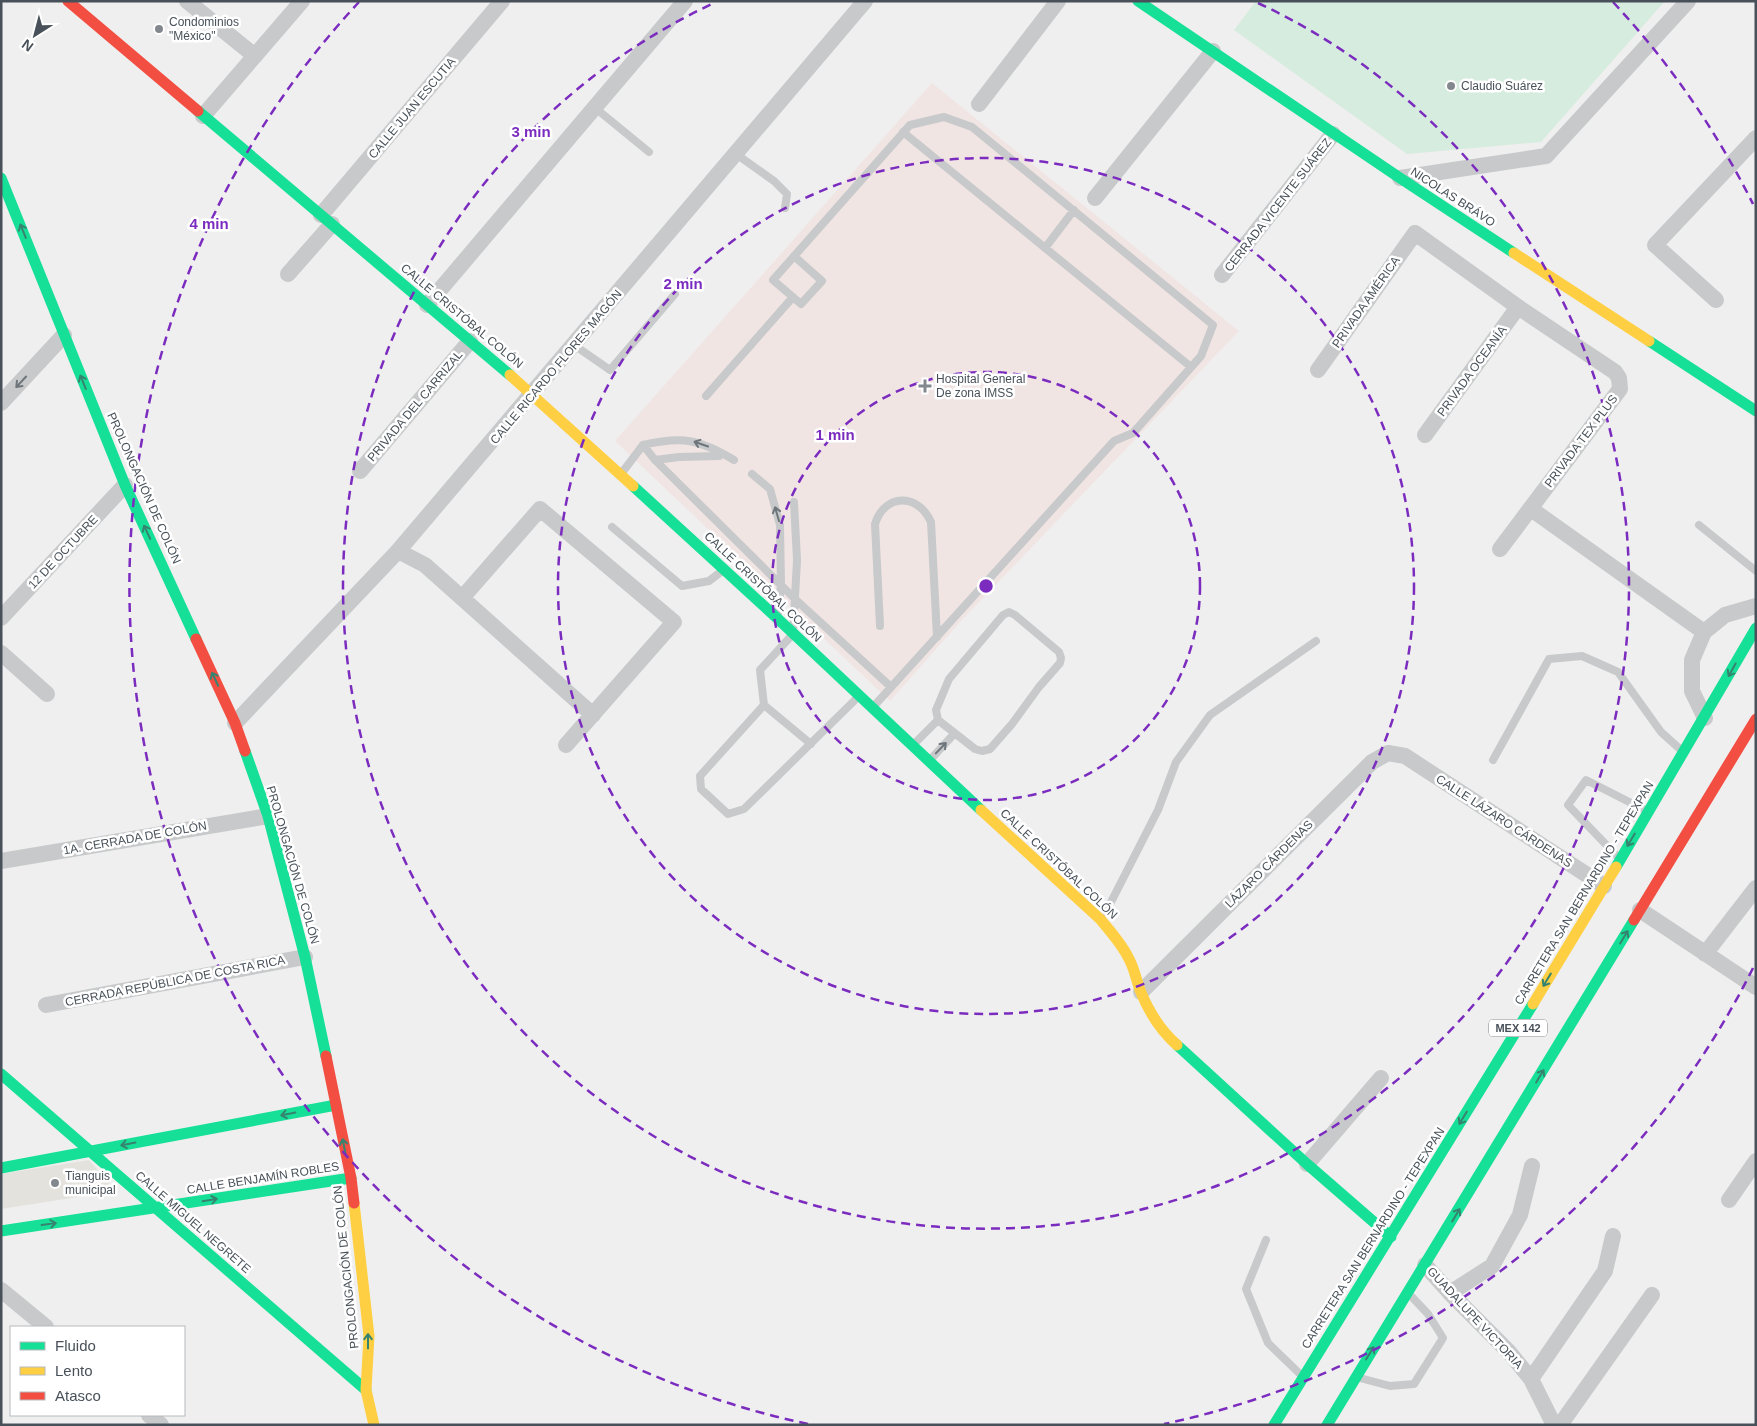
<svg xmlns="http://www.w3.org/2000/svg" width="1757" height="1426" viewBox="0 0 1757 1426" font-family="Helvetica,sans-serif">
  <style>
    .commercial { fill: #e4e2dd }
    .medical { fill: #f1e5e4 }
    .green { fill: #d6ecde }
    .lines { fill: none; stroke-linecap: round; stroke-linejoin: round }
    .lane { stroke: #c7c9ca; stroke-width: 8 }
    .street { stroke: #c7c9ca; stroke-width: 16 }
    .fast { stroke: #16e098; stroke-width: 11 }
    .slow { stroke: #ffcf43; stroke-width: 11 }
    .jam { stroke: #f24e42; stroke-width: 11 }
    .oneway { stroke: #36836f }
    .oneway2 { stroke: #6e757b }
    .ring { fill: none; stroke: #7b2cbf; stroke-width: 2.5; stroke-dasharray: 9 6 }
    .poi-dot { fill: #82888e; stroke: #fff; stroke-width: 2 }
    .labels { text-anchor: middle; stroke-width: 5; stroke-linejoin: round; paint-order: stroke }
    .shield { fill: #fff; stroke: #7f858b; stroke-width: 1 }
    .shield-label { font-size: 11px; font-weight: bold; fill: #485159 }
    .poi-label { font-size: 12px; fill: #485159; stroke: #fff; text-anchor: start }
    .street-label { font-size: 12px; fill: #485159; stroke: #fff }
    .centre { fill: #7b2cbf; stroke: #fff; stroke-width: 2.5 }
    .ring-label { font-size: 15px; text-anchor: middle; font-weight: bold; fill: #7b2cbf; stroke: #fff; stroke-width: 5; stroke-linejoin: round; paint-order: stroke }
  </style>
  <rect width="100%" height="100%" fill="#efefef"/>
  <path class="commercial" d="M 89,1160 L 116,1191 L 1,1209 L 1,1174 Z"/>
  <path class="medical" d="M 932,83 L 1239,331 L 961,621 L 890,701 L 615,441 Z"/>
  <path class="green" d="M 1256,1 L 1665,1 L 1541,142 L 1407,154 L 1234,30 Z"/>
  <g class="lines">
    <path class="lane" d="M 594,107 L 649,152
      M 903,132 L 1191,367
      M 736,154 L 774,181 L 787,194 L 785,208
      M 1045,248 L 1074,210
      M 794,256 L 822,281 L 801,304 L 773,280 L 910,125 L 944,117 L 972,127 L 1213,325 L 1201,356 L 1133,433 L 1114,441 L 874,706
      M 574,345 L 610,370 L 675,294
      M 706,396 L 793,297
      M 643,445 C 682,436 699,439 734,460
      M 655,460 L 679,457 L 719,456
      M 621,474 L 643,445 L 655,460 L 796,600 L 891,687
      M 752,474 L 770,489 L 780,525 L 781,585 L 778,614
      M 794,502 L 797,560 L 793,634 L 760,670 L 764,705 L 700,776 L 701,789 L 728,814 L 744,809 L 858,697
      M 1699,525 L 1756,571
      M 612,527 L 682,586 L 709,581 L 722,571
      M 1009,612 L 1015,615 L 1059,652 L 1061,658 L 1060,663 L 1039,687 L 1012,724 L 990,749 L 982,751 L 975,749 L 938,720 L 936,710 L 949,679 L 1003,615 Z
      M 880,626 L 875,524 C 885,493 918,493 931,522 L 937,637
      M 764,705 L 811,744
      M 913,745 L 938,720
      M 930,760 L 954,734
      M 1493,760 L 1549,659 L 1582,656 L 1618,672 L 1661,732 L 1681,750
      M 1617,856 L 1568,805 L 1586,780 L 1645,810
      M 1101,917 L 1109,906 L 1158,810 L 1176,762 L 1210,715 L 1316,641
      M 1266,1240 L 1246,1289 L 1268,1343 L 1300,1374
      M 1360,1378 L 1390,1386 L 1414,1384 L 1443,1338 L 1428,1314 L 1412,1297"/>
    <path class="street" d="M 187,1 L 255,56
      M 979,104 L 1058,1
      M 203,116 L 302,1
      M 1400,178 L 1546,156 L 1688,1
      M 1095,198 L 1213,51
      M 321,215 L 502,1
      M 288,274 L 332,224
      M 1222,275 L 1333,134
      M 1716,300 L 1655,245 L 1756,138
      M 427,305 L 685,1
      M 1318,370 L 1415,233 L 1518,307 L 1615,372 L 1619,378 L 1620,389 L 1500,549
      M 1,403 L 64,335
      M 1425,435 L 1518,307
      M 360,471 L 470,341
      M 1531,509 L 1704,632
      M 398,551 L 425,565 L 593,715
      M 462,598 L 540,509 L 674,622 L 566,745
      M 1,618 L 125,485
      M 1,653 L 47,694
      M 1705,718 L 1692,691 L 1692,660 L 1704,632 L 1725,615 L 1756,606
      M 235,723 L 398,551 L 865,1
      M 1,861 L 268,816
      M 1640,910 L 1756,987
      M 1705,954 L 1756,888
      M 1141,992 L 1372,762 L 1388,753 L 1405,756 L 1604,886
      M 46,1005 L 305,957
      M 1307,1164 L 1381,1078
      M 1729,1200 L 1756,1161
      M 1425,1265 L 1450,1293 L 1509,1352 L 1531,1379 L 1554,1425
      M 1,1290 L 46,1327
      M 1450,1293 L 1492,1266 L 1520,1215 L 1532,1166
      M 1531,1379 L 1605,1271 L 1613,1236
      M 149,1415 L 161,1425
      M 1560,1425 L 1652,1295"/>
    <path class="fast" d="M 1138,1 L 1400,178 L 1514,253
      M 198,111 L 510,375
      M 1,178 L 125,485 L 196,639
      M 1649,341 L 1756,411
      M 633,486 L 778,619 L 981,810
      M 245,751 L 268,816 L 305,957 L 326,1056
      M 1616,867 L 1756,628
      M 1177,1045 L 1307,1164 L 1391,1237
      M 1,1074 L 366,1390
      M 1,1168 L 336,1105
      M 1,1231 L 351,1178
      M 1274,1425 L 1533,1004
      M 1327,1425 L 1634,920"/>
    <path class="slow" d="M 1514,253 L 1649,341
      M 510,375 L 633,486
      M 981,810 L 1100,919 C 1110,931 1121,943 1128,957 C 1134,967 1136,979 1140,990 C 1148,1010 1161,1031 1177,1045
      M 1533,1004 L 1616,867
      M 354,1203 L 369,1336 L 366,1390 L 374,1425"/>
    <path class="jam" d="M 68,1 L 198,111
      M 196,639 L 235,723 L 245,751
      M 1634,920 L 1756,719
      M 326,1056 L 351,1178 L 354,1203"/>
  </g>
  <defs><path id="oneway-shaft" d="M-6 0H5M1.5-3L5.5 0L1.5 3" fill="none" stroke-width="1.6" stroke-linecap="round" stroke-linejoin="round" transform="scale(1.25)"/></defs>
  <g class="oneway">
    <use href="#oneway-shaft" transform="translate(23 231) rotate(-112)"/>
    <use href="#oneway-shaft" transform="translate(83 382) rotate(-112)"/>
    <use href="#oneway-shaft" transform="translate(147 532) rotate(-115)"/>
    <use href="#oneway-shaft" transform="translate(1732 670) rotate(119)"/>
    <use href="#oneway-shaft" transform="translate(215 679) rotate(-115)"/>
    <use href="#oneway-shaft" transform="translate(1631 840) rotate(121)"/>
    <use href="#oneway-shaft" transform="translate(1624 937) rotate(-59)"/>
    <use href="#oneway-shaft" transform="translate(1547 980) rotate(121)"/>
    <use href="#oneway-shaft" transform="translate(1540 1076) rotate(-59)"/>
    <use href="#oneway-shaft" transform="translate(288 1114) rotate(169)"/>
    <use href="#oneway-shaft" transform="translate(1463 1118) rotate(121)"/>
    <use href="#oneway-shaft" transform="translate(128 1144) rotate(169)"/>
    <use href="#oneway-shaft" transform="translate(344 1146) rotate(-101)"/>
    <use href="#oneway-shaft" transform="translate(210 1200) rotate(-9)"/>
    <use href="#oneway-shaft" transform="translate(1456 1215) rotate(-59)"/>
    <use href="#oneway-shaft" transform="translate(49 1224) rotate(-8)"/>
    <use href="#oneway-shaft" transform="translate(368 1341) rotate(-90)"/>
    <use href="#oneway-shaft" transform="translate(1370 1353) rotate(-58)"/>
  </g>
  <g class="oneway2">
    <use href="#oneway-shaft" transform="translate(21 382) rotate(133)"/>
    <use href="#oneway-shaft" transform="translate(701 444) rotate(-161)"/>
    <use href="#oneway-shaft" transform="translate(777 514) rotate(-106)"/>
    <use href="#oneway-shaft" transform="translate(941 748) rotate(-46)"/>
  </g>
  <g class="ring">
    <circle cx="986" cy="586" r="214"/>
    <circle cx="986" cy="586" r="428"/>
    <path d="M1258 3A643 643 0 1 1 714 3"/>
    <path d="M1753 968A857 857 0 0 1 1164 1424M808 1424A857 857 0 0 1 359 2M1613 2A857 857 0 0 1 1753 204"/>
  </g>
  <g class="poi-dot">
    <circle cx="159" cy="29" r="5"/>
    <circle cx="1451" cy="86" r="5"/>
    <path d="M922.5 378.5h5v5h5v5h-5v5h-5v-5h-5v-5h5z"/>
    <circle cx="55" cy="1183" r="5"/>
  </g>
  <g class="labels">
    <rect class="shield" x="1489" y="1019.5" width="58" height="17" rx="4"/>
    <g class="shield-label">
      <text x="1518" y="1032">MEX 142</text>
    </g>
    <g class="poi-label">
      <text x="169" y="26">Condominios<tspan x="169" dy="14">"México"</tspan></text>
      <text x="1461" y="90">Claudio Suárez</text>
      <text x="936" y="383">Hospital General<tspan x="936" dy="14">De zona IMSS</tspan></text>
      <text x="65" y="1180">Tianguis<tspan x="65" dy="14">municipal</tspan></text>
    </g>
    <g class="street-label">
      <text transform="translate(412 108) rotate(-50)" y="4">CALLE JUAN ESCUTIA</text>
      <text transform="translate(1453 197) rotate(33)" y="4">NICOLAS BRÁVO</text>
      <text transform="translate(1278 205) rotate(-52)" y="4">CERRADA VICENTE SUÁREZ</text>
      <text transform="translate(1366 302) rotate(-55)" y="4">PRIVADA AMÉRICA</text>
      <text transform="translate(462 316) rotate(40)" y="4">CALLE CRISTÓBAL COLÓN</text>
      <text transform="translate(556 367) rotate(-50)" y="4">CALLE RICARDO FLORES MAGÓN</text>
      <text transform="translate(1472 371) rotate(-54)" y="4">PRIVADA OCEANÍA</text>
      <text transform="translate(415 406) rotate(-50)" y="4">PRIVADA DEL CARRIZAL</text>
      <text transform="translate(1581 441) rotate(-53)" y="4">PRIVADA TEX PLUS</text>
      <text transform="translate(144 488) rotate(66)" y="4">PROLONGACIÓN DE COLÓN</text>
      <text transform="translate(63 552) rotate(-47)" y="4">12 DE OCTUBRE</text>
      <text transform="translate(763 587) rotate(43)" y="4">CALLE CRISTÓBAL COLÓN</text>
      <text transform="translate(1504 821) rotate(33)" y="4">CALLE LÁZARO CÁRDENAS</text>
      <text transform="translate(135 838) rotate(-10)" y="4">1A. CERRADA DE COLÓN</text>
      <text transform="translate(1059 864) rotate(43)" y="4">CALLE CRISTÓBAL COLÓN</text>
      <text transform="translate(1269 864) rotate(-45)" y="4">LÁZARO CÁRDENAS</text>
      <text transform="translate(293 865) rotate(74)" y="4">PROLONGACIÓN DE COLÓN</text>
      <text transform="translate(1584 893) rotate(-59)" y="4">CARRETERA SAN BERNARDINO - TEPEXPAN</text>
      <text transform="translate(175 981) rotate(-11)" y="4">CERRADA REPÚBLICA DE COSTA RICA</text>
      <text transform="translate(263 1178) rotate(-9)" y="4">CALLE BENJAMÍN ROBLES</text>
      <text transform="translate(193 1222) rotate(41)" y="4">CALLE MIGUEL NEGRETE</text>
      <text transform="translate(1373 1238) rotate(-58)" y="4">CARRETERA SAN BERNARDINO - TEPEXPAN</text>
      <text transform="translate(346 1267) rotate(-96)" y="4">PROLONGACIÓN DE COLÓN</text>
      <text transform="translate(1475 1318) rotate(47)" y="4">GUADALUPE VICTORIA</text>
    </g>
  </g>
  <circle cx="986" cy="586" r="8" class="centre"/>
  <g class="ring-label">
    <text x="531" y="137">3 min</text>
    <text x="209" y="229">4 min</text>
    <text x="683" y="289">2 min</text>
    <text x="835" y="440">1 min</text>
  </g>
  <rect width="1757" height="1426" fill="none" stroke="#485159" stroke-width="5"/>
  <rect x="10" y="1326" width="175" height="90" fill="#ffffff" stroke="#b6b9bd"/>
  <rect x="20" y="1342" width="25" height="8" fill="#16e098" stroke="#b6b9bd"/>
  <text x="55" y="1351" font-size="15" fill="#485159">Fluido</text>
  <rect x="20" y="1367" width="25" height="8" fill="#ffcf43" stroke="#b6b9bd"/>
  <text x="55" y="1376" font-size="15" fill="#485159">Lento</text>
  <rect x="20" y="1392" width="25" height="8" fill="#f24e42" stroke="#b6b9bd"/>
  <text x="55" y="1401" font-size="15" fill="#485159">Atasco</text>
  <g transform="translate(35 35) rotate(216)" stroke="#ffffff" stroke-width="4" paint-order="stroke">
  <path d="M0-4L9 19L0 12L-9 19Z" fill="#485159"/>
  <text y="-8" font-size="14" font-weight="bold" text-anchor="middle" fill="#485159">N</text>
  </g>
</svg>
